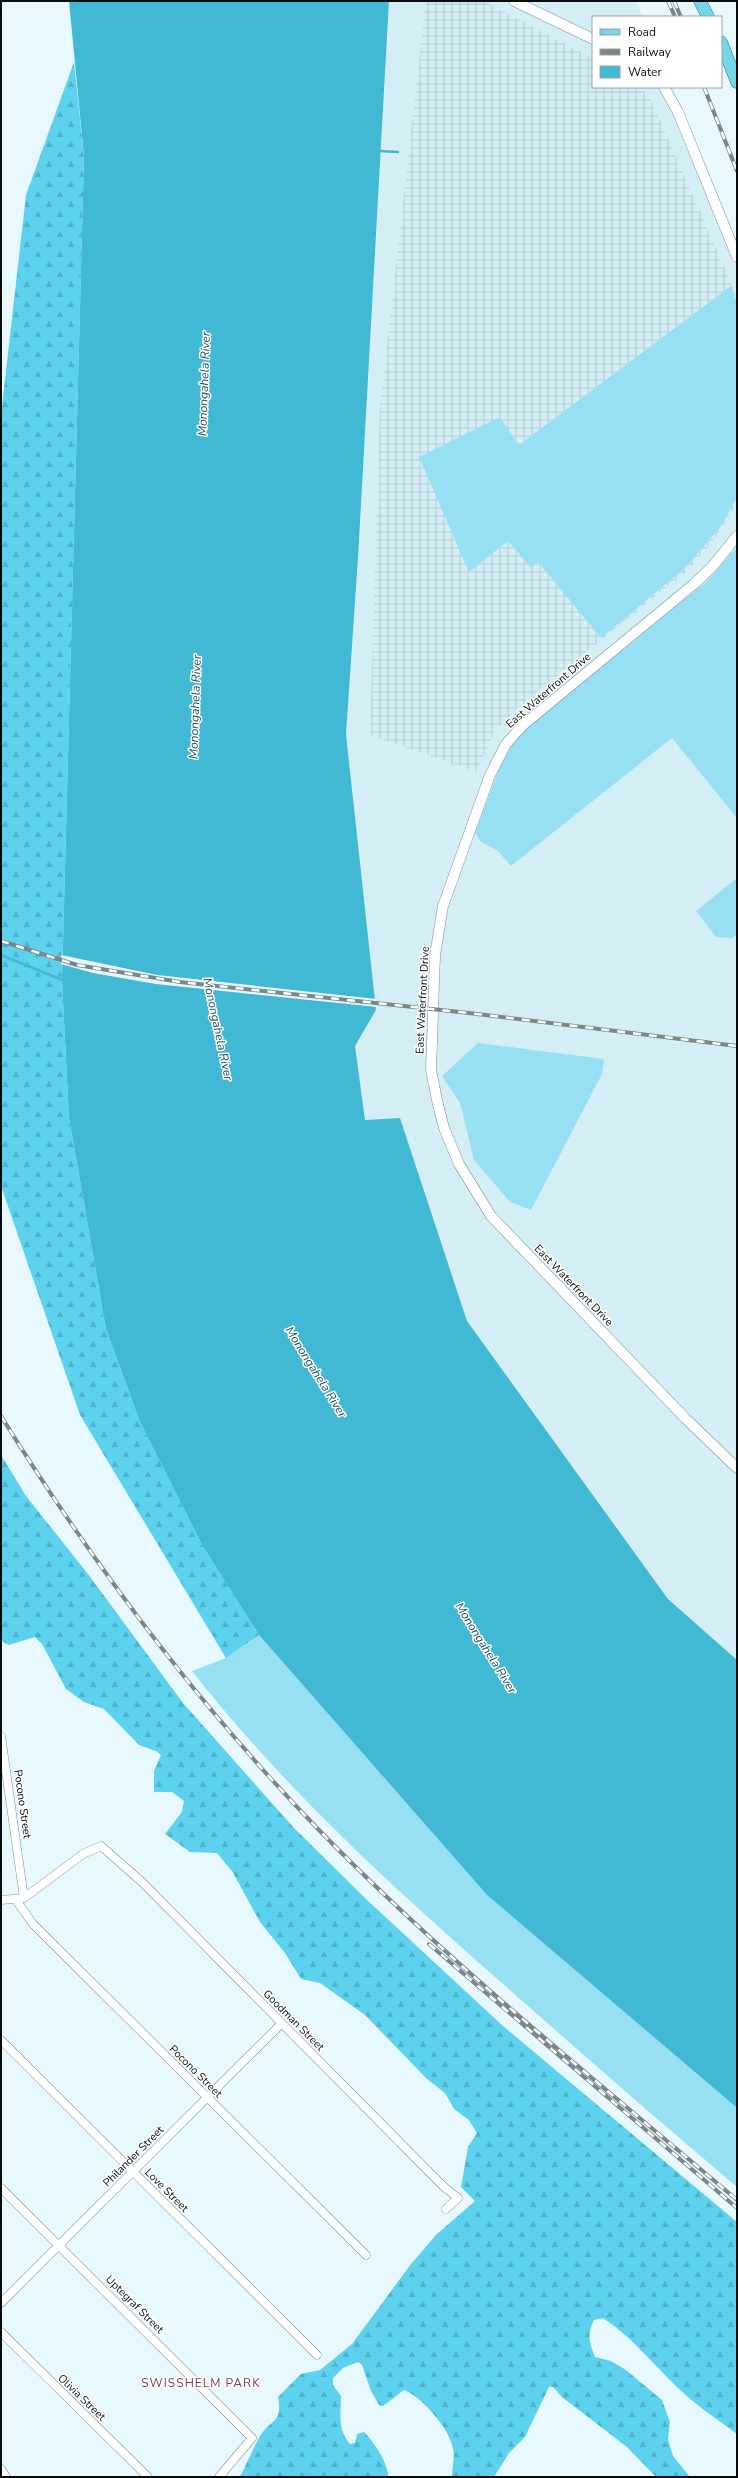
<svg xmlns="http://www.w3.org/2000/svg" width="738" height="2478" viewBox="0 0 738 2478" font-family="'Nunito Sans',sans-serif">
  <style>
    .built { fill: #d4eef6 }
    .industrial { fill: url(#industrial-grid) }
    .grass { fill: #97e0f3 }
    .forest { fill: url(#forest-firs) }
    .water { fill: #41b9d5 }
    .pier { fill: #e7f9fe }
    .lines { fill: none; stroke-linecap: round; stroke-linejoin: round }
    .stream { stroke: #41b9d5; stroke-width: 2.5 }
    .minor-casing { stroke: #7f8f93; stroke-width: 9 }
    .tertiary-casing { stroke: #7f8f93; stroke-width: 11 }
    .primary-casing { stroke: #137d92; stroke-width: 13 }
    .minor { stroke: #fff; stroke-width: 8 }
    .tertiary { stroke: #fff; stroke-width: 10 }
    .primary { stroke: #75d6e8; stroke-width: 12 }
    .rail-casing { stroke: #7a8689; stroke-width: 4 }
    .rail { stroke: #fff; stroke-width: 2.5; stroke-dasharray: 8; stroke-linecap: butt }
    .labels { text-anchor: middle; stroke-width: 3; stroke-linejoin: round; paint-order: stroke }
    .street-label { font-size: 11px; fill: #070d0e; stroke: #fff }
    .water-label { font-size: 12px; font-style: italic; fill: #1c4e5a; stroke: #fff }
    .neighbourhood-label { font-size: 12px; letter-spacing: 1px; fill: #833c4e; stroke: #fff }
  </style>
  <defs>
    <pattern id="industrial-grid" width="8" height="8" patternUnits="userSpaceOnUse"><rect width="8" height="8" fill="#d4eef6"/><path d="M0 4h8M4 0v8" fill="none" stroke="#b4cbd2"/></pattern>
    <pattern id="forest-firs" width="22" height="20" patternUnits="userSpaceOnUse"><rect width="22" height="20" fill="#5dd2ee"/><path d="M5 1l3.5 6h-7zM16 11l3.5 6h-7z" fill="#4fb3cb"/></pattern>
  </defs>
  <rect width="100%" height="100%" fill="#e7f9fe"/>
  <path class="built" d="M 389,1 L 636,1 L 643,17 L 593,17 L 593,87 L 672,87 L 737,246 L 737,1660 L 668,1599 L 467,1321 L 400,1118 L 365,1120 L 355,1046 L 376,1010 L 346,734 L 358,558 Z"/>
  <path class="industrial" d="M 426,1 L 484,1 L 593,59 L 593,87 L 640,87 L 651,100 L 737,297 L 737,503 L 716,537 L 687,571 L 519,706 L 494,733 L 476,772 L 370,735 L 380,408 Z"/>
  <path class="grass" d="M 731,286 L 737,302 L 737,498 L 719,529 L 684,569 L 601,638 L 538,562 L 531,568 L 508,541 L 469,572 L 419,457 L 500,417 L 519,445 Z
    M 737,547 L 737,818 L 672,738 L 511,866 L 497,850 L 481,842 L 475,833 L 503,758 L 524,730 L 706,582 Z
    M 737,878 L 737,934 L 732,938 L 716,937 L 696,911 Z
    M 478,1043 L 604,1059 L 602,1074 L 531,1210 L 510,1202 L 474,1160 L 460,1103 L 442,1076 Z
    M 259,1635 L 487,1895 L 737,2108 L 737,2187 C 661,2123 586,2057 512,1992 C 398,1892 286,1791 192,1671 L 226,1658 Z"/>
  <path class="forest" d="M 74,62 L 84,157 L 62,981 L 69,1118 L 106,1329 L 140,1422 L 202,1545 L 259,1635 L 226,1658 L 80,1415 L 1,1186 L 1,415 L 26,195 Z
    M 1,1455 L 26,1496 L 88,1574 L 183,1703 L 294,1828 L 366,1899 L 503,2026 L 737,2222 L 737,2434 C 717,2419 695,2405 677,2387 C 652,2363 632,2337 603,2318 L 594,2320 C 587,2334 589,2343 595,2357 L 611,2361 L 626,2370 L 662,2400 L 670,2422 L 668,2439 L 673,2456 L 690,2477 L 656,2477 L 627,2447 L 562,2397 L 553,2387 L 549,2387 L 525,2437 L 509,2453 L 494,2477 L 452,2477 C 452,2468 455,2457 453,2449 C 450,2429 422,2397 404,2390 L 383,2406 L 379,2405 L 371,2391 L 362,2365 L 358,2362 L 343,2368 L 333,2378 L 333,2385 L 341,2396 C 341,2414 337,2429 350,2444 L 355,2443 L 357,2434 L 364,2432 C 372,2439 390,2466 388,2477 L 240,2477 C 247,2464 252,2450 259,2438 C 270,2418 283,2425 278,2397 L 301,2374 L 320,2370 L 352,2344 L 411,2264 L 437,2234 L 475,2201 L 461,2187 L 468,2147 L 477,2133 L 469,2120 L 454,2109 L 445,2093 L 427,2079 L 365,2015 L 320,1983 L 301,1979 L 285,1953 L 260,1922 L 232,1871 L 217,1853 L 190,1852 L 165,1834 L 182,1812 L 184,1801 L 172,1792 L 154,1792 L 154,1771 L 161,1755 L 156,1751 L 139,1745 L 104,1709 L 84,1702 L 66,1689 L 42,1644 L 35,1637 L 9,1645 L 1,1641 Z"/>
  <path class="water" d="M 69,1 L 389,1 L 358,558 L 346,734 L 376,1010 L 355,1046 L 365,1120 L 400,1118 L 467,1321 L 668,1599 L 737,1660 L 737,2108 L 487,1895 L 259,1635 L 202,1545 L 140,1422 L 106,1329 L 69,1118 L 62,981 L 84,157 Z"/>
  <path class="pier" d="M 61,955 L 157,975 L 376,999 L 377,1007 L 156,984 L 93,973 L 61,964 Z"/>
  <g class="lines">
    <path class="stream" d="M 380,151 L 398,152
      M 1,955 L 65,981"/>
    <g class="minor-casing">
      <path id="minor" d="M 1,1736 L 24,1898
        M 1,1900 L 24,1898 L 83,1854 L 101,1846 L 142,1882 L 443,2186 L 458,2198 L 446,2209
        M 16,1900 L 33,1924 L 366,2255
        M 1,2040 L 317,2355
        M 1,2188 L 252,2438 L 219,2477
        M 1,2303 L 281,2024
        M 1,2332 L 148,2477
        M 1,2469 L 6,2477"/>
    </g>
    <g class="tertiary-casing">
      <path id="tertiary" d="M 514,1 L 593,39
        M 664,87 L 678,112 L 737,257
        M 737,536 L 712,567 L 694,584 L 523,725 L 506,744 L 490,775 L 443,906 L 435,955 L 431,1070 L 438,1105 L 444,1128 L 459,1164 L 491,1216 L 685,1418 L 737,1468"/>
    </g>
    <g class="primary-casing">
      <path id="primary" d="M 700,1 L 708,17
        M 721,42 L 737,82"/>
    </g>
    <use href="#minor" class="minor"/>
    <use href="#tertiary" class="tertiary"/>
    <use href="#primary" class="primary"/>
    <g class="rail-casing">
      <path id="rail" d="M 668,1 L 675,17
        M 674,1 L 681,17
        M 704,87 L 737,171
        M 1,941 L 77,965 L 180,982 L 469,1013 L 737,1046
        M 1,1416 C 93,1564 197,1704 318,1829 C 448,1963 595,2079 737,2200
        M 429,1944 L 737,2208"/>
    </g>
    <use href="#rail" class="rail"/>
  </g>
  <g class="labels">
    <g class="street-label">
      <text transform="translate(548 690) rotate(-41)" y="4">East Waterfront Drive</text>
      <text transform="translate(422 1000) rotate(-87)" y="4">East Waterfront Drive</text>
      <text transform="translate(574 1285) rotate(46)" y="4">East Waterfront Drive</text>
      <text transform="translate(23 1804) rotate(82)" y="4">Pocono Street</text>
      <text transform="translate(294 2020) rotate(45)" y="4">Goodman Street</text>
      <text transform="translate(196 2071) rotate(45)" y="4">Pocono Street</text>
      <text transform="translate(133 2156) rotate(-45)" y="4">Philander Street</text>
      <text transform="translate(167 2190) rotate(45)" y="4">Love Street</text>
      <text transform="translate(135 2304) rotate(45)" y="4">Uptegraf Street</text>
      <text transform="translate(82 2397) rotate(44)" y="4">Olivia Street</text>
    </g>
    <g class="water-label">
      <text transform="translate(204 384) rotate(-88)" y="4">Monongahela River</text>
      <text transform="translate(195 707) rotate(-88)" y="4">Monongahela River</text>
      <text transform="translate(218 1029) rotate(78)" y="4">Monongahela River</text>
      <text transform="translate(316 1372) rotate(58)" y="4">Monongahela River</text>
      <text transform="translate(486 1648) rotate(58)" y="4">Monongahela River</text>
    </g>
    <g class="neighbourhood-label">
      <text x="201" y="2387">SWISSHELM PARK</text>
    </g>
  </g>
  <rect width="738" height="2478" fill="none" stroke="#070d0e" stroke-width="4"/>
  <rect x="592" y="16" width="130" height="72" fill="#ffffff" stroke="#9c9e9f"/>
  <rect x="600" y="29" width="20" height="6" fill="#75d6e8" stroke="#9c9e9f"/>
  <text x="628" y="36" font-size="12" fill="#070d0e">Road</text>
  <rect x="600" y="49" width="20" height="6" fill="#7a8689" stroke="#9c9e9f"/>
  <text x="628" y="56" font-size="12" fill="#070d0e">Railway</text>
  <rect x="600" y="66" width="20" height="12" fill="#41b9d5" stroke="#9c9e9f"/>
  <text x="628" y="76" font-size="12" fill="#070d0e">Water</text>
</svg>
